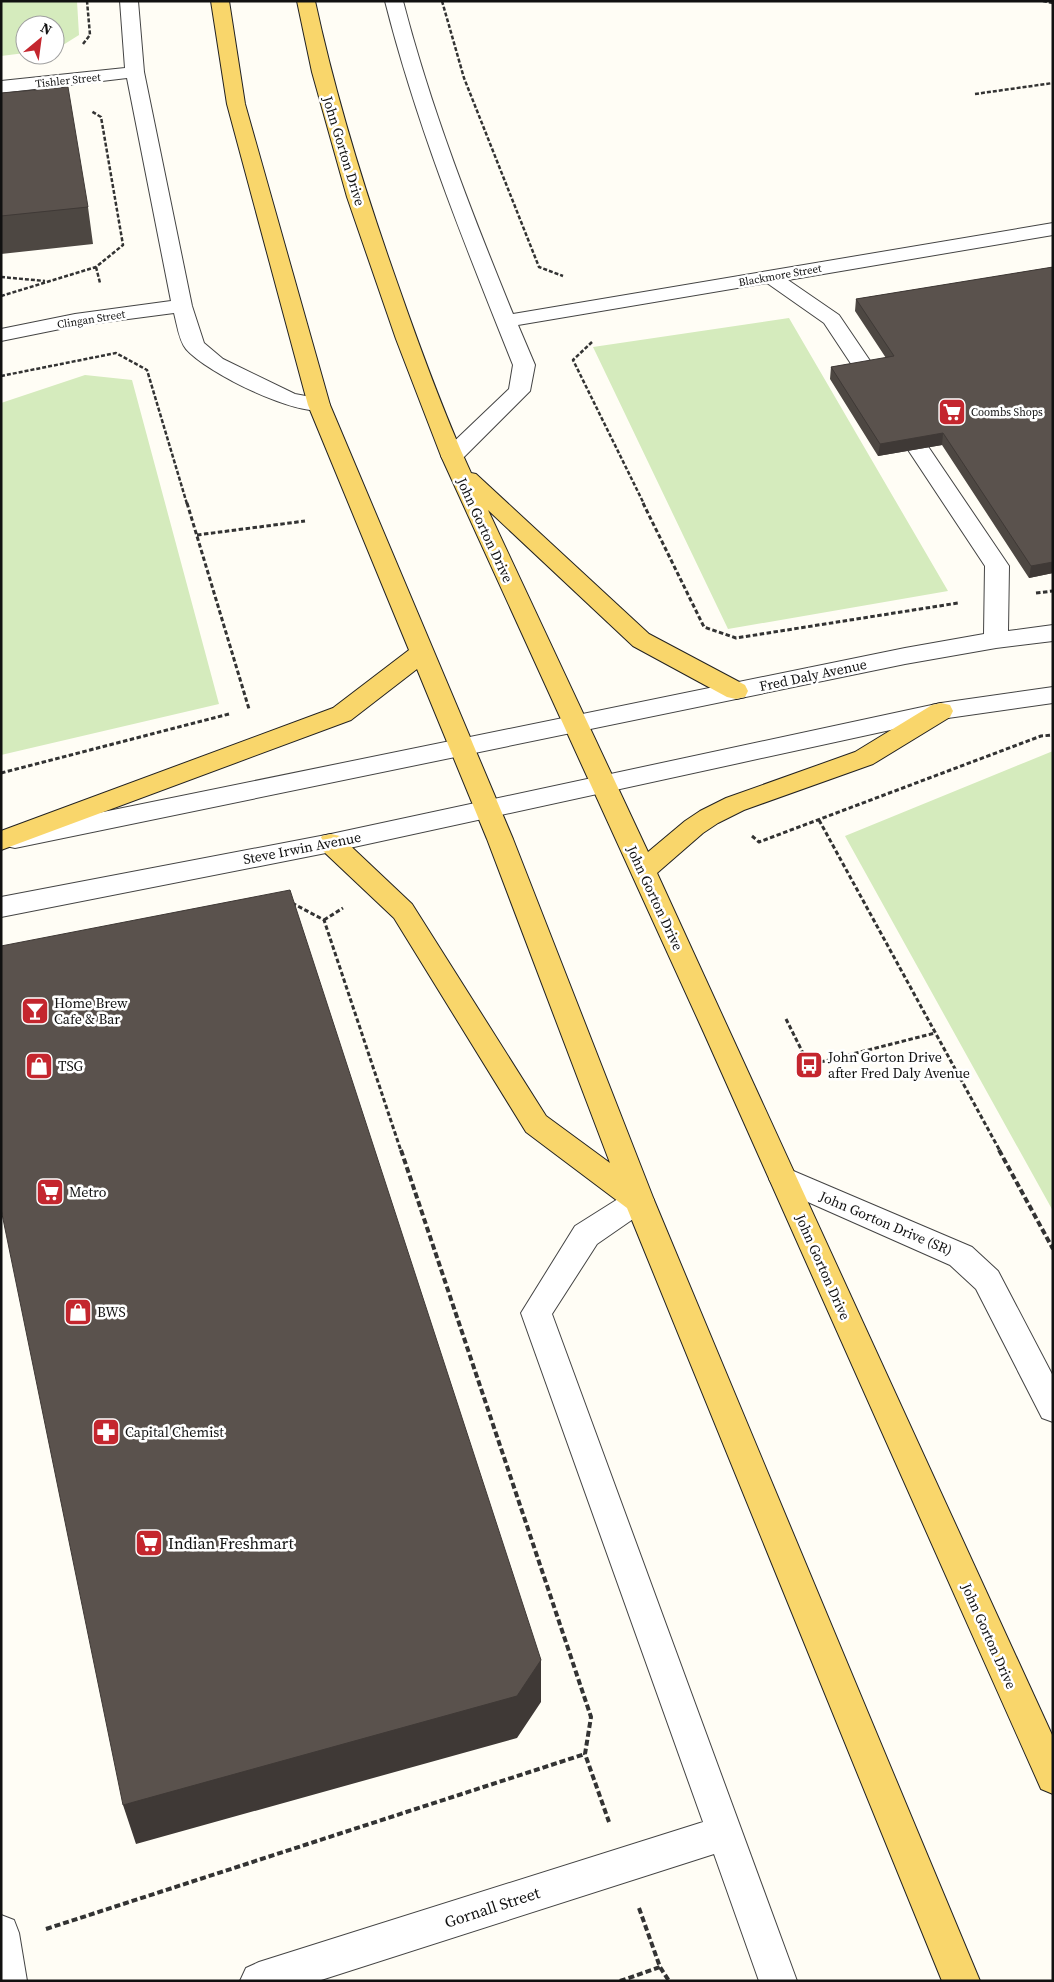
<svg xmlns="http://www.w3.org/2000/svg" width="1054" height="1982" viewBox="0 0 1054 1982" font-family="'Source Serif 4',serif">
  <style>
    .green { fill: #d5ebbd }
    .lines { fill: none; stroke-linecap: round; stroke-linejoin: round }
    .minor-casing { stroke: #444; stroke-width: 2 }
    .major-casing { stroke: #222; stroke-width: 2 }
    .path-far2 { stroke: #333; stroke-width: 2.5; stroke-dasharray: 4 2; stroke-linecap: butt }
    .path-far1 { stroke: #333; stroke-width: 3; stroke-dasharray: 4.5 2.5; stroke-linecap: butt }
    .path { stroke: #333; stroke-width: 4; stroke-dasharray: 6 3; stroke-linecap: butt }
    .minor { fill: #fff; fill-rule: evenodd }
    .major { fill: #f9d66b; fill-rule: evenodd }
    .wall { fill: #4d4742 }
    .shaded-wall { fill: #3f3936 }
    .building { fill: #5a524d; stroke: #3f3936 }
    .labels { text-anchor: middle; stroke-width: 5; stroke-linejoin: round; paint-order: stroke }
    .far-street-label { font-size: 11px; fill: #111; stroke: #fff }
    .far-poi-label { font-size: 11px; fill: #111; stroke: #fff; text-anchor: start }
    .street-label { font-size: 14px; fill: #111; stroke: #fff }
    .poi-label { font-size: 14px; fill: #111; stroke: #fff; text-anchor: start }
    .near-poi-label { font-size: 16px; fill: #111; stroke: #fff; text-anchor: start }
    .near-street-label { font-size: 16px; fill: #111; stroke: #fff }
  </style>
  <rect width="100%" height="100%" fill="#fffdf5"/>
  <path class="green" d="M 1,1 L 77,1 L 79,35 L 55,50 L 55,25 L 25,25 L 25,53 L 1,56 Z
    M 789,318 L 948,591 L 728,629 L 593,347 Z
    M 85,375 L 132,380 L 219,704 L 1,755 L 1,403 Z
    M 1053,751 L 1053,1211 L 845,836 Z"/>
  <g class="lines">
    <g class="minor-casing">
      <path id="minor" d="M 120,1 L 138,1 L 144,72 L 192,306 L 204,343 L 223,359 L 295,394 L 327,400 L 330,405 L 327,410 C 296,417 207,373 186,349 C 179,341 177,324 174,313 L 75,326 L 1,341 L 1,329 L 75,314 L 171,301 L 127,78 L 1,93 L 1,81 L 125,68 Z
        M 385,1 L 403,1 C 431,109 471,211 513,314 L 1053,223 L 1053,235 L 788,280 L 839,315 L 1009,566 L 1008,631 L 1053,625 L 1053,641 L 996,648 L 905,664 L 15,848 L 6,846 L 2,839 L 6,832 L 15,830 L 905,648 L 984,634 L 985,566 L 824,323 L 767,283 L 518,325 L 535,365 L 530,391 L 460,461 L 452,463 L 444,461 L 441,456 L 444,451 L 509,389 L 513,365 C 465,245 417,127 385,1 Z
        M 1053,687 L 1053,703 L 941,719 L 331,852 L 1,917 L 1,897 L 331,834 L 941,703 Z
        M 784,1167 L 972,1247 L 998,1271 L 1053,1376 L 1053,1422 L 1042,1418 L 976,1289 L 950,1265 L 774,1187 L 769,1179 L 774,1171 Z
        M 639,1188 L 649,1192 L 654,1200 L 649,1208 L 597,1244 L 552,1314 L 797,1981 L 759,1981 L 714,1854 L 318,1981 L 240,1981 L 246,1968 L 259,1962 L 703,1822 L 521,1313 L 575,1226 L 629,1192 Z
        M 1,1915 L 14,1920 L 19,1933 L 27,1981 L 1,1981 Z"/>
    </g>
    <g class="major-casing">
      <path id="major" d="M 211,1 L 229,1 L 245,104 L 330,405 L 513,839 L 654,1200 L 980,1981 L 942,1981 L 627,1208 L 526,1132 L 394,918 L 322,850 L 318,843 L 322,836 L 331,834 L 340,836 L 412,904 L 546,1116 L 610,1163 L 487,839 L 417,669 L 351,720 L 1,850 L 1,831 L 333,708 L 409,650 L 308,405 L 227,104 Z
        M 297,1 L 315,1 C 336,98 365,192 398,285 C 420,348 443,412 471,473 L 476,474 L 649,634 L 745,685 L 748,691 L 745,697 L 736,699 L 727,697 L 633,646 L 488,510 L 648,852 L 685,821 L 700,811 L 726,798 L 855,752 L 932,705 L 941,703 L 950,705 L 953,711 L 950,717 L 873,764 L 744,810 L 718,823 L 703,833 L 657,873 L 1053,1737 L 1053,1794 L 1041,1789 L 704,1033 L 441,456 L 396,339 L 347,197 L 312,72 Z"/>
    </g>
    <path class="path-far2" d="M 442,1 L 464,78 L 539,267 L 563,276
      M 1043,1 L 1053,3
      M 83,44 L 90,35 L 87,1
      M 975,94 L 1053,83
      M 96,267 L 100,283
      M 1,277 L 45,281
      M 1,296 L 96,267 L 123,245 L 101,117 L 91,111
      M 592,342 L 573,360 L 644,504
      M 1,376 L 116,353 L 147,370 L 187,504"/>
    <path class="path-far1" d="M 187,503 L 249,709
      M 643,503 L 704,627 L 736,638 L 958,603
      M 197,535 L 305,521
      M 1036,593 L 1053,591
      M 1,773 L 229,714
      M 819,820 L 1000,1151
      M 752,836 L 759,842 L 1041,736 L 1053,735
      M 292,903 L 324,920 L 401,1151
      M 324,920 L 343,908
      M 786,1019 L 809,1065 L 935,1033"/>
    <path class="path" d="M 401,1150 L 591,1717 L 585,1754 L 609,1822
      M 999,1150 L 1053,1249
      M 639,1908 L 660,1967 L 669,1981
      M 46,1929 L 585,1754
      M 620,1981 L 660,1967"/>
    <use href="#minor" class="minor"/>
    <use href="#major" class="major"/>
  </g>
  <path class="wall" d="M 1,93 L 88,207 L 93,244 L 1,254 Z
    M 1053,267 L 1053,573 L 1029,578 L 942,445 L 878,456 L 830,379 L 831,367 L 886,358 L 855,311 L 856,299 Z"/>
  <path class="shaded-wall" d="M 943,433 L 942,445 L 878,456 L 880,444 Z
    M 1053,562 L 1053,573 L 1029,578 L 1031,566 Z
    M 541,1660 L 541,1702 L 517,1738 L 136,1844 L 123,1805 Z"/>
  <path class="building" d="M 68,87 L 88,207 L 1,216 L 1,93 Z
    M 1053,267 L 1053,562 L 1031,566 L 943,433 L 880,444 L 831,367 L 894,356 L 856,299 Z
    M 290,890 L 541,1660 L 517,1696 L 123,1805 L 1,1209 L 1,946 Z"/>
  <defs>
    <g id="supermarket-square" transform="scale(1.4375)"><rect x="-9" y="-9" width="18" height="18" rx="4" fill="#c4262e" stroke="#fff"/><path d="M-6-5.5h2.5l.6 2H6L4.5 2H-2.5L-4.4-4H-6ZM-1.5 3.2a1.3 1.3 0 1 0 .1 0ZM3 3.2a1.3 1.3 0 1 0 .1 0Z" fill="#fff"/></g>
    <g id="bar-square" transform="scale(1.4375)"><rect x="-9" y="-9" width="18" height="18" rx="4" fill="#c4262e" stroke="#fff"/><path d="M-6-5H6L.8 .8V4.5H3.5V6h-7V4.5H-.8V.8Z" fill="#fff"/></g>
    <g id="bus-square" transform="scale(1.4375)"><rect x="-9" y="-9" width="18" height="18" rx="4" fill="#c4262e" stroke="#fff"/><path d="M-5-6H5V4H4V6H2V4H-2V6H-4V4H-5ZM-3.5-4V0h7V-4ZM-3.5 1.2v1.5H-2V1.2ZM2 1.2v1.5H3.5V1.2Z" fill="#fff"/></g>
    <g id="shop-square" transform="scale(1.4375)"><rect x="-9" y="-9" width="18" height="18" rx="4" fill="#c4262e" stroke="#fff"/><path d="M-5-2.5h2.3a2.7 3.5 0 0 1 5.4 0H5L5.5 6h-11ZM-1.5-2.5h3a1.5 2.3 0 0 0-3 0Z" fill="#fff"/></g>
    <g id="pharmacy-square" transform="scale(1.4375)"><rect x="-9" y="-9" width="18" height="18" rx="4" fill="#c4262e" stroke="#fff"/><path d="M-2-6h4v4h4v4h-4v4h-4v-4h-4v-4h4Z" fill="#fff"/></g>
  </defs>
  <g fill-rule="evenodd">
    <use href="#supermarket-square" x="952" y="412"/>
    <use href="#bar-square" x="35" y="1011"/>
    <use href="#bus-square" x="809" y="1065"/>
    <use href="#shop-square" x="39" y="1066"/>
    <use href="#supermarket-square" x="50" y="1192"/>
    <use href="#shop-square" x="78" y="1312"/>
    <use href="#pharmacy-square" x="106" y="1432"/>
    <use href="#supermarket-square" x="149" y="1543"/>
  </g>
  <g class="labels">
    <g class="far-street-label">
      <text transform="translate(68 80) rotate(-6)" y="4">Tishler Street</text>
      <text transform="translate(780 275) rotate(-10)" y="4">Blackmore Street</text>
      <text transform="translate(91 319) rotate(-9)" y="4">Clingan Street</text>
    </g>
    <g class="far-poi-label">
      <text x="971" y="416">Coombs Shops</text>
    </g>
    <g class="street-label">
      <text transform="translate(344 151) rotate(73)" y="5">John Gorton Drive</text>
      <text transform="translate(485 530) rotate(65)" y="5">John Gorton Drive</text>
      <text transform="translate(813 675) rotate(-12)" y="5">Fred Daly Avenue</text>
      <text transform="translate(302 848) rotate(-11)" y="5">Steve Irwin Avenue</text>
      <text transform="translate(655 898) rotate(65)" y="5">John Gorton Drive</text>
      <text transform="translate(886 1223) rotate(23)" y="5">John Gorton Drive (SR)</text>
      <text transform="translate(823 1267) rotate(66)" y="5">John Gorton Drive</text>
      <text transform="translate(989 1636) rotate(66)" y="5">John Gorton Drive</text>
    </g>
    <g class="poi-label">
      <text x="54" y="1008">Home Brew<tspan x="54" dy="16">Cafe &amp; Bar</tspan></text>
      <text x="828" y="1062">John Gorton Drive<tspan x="828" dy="16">after Fred Daly Avenue</tspan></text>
      <text x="58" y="1071">TSG</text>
      <text x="69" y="1197">Metro</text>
      <text x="97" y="1317">BWS</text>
      <text x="125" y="1437">Capital Chemist</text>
    </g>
    <g class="near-poi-label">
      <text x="168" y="1549">Indian Freshmart</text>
    </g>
    <g class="near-street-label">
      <text transform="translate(492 1907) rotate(-18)" y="6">Gornall Street</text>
    </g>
  </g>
  <rect width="1054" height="1982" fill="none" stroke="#111111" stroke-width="5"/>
  <g transform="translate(40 40) rotate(29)"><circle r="24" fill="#ffffff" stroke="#a0a0a0"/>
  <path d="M0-4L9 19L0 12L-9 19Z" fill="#c4262e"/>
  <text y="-8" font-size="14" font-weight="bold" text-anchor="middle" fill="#111111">N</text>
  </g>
</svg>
